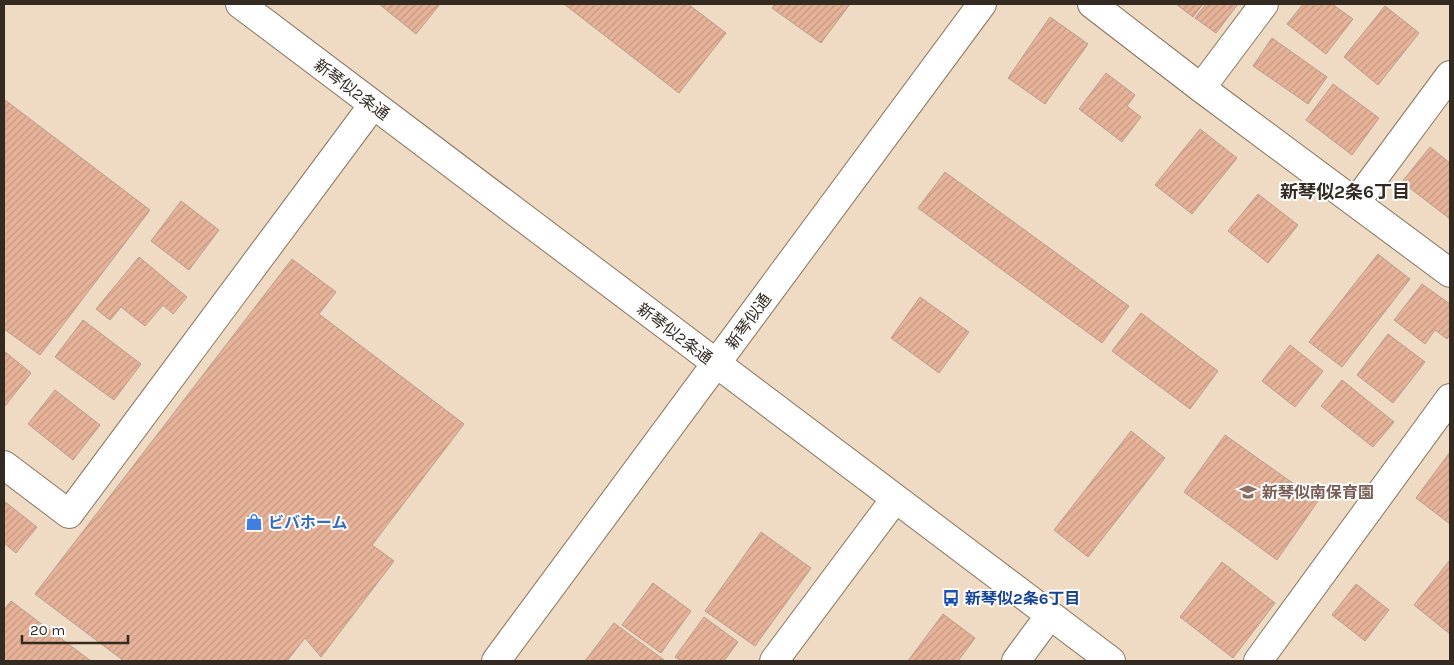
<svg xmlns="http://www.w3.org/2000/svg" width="1454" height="665" viewBox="0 0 1454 665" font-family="Karla,'Noto Sans JP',sans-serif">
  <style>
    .building { fill: url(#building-hatch); stroke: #ba9e90 }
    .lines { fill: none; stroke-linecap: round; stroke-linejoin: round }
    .minor-casing { stroke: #87755f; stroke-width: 30 }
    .minor { stroke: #fff; stroke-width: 28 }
    .labels { text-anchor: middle; stroke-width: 4; stroke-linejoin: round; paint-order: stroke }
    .street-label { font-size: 16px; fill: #332b22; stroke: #fff }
    .education-label { font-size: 16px; font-weight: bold; fill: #785e54; stroke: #fff; text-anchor: start }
    .shop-label { font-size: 16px; font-weight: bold; fill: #366cbe; stroke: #fff; text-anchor: start }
    .transit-label { font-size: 16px; font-weight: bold; fill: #164399; stroke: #fff; text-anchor: start }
    .neighbourhood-label { font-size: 18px; font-weight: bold; fill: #332b22; stroke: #fff }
  </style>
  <defs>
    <pattern id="building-hatch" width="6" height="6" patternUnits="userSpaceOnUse" patternTransform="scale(1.25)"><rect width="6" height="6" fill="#e6b298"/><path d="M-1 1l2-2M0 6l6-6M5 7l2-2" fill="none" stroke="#c69983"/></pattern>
  </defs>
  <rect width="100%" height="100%" fill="#efdbc3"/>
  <path class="building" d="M 379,4 L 440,4 L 416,34 Z
    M 564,4 L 688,4 L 726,33 L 679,93 Z
    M 775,4 L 850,4 L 821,43 L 772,8 Z
    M 1176,4 L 1203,4 L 1193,17 Z
    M 1206,4 L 1238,4 L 1216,33 L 1195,18 Z
    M 1303,4 L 1332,4 L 1353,19 L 1326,54 L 1287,24 Z
    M 1385,6 L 1419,33 L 1378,85 L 1344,57 Z
    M 1050,17 L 1088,44 L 1045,104 L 1008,78 Z
    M 1272,38 L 1327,77 L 1308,104 L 1253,66 Z
    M 1106,73 L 1135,95 L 1127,106 L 1141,117 L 1122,142 L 1079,109 Z
    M 1333,84 L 1379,118 L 1352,155 L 1306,120 Z
    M 5,100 L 150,210 L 40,355 L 4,329 Z
    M 1200,129 L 1237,158 L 1192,214 L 1155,185 Z
    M 1430,147 L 1450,163 L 1450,219 L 1402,182 Z
    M 945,172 L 1129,306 L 1102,343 L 918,208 Z
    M 1258,194 L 1298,225 L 1268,263 L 1228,231 Z
    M 181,201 L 219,230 L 189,270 L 151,241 Z
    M 1378,254 L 1410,279 L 1342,367 L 1309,342 Z
    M 139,257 L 187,297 L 173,314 L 163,305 L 145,326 L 121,307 L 110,320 L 96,309 Z
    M 292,259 L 336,292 L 319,314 L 464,424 L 372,545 L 394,561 L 321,657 L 305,638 L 287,661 L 124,661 L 35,594 Z
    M 1422,284 L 1450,304 L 1450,334 L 1447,339 L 1435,330 L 1425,344 L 1394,320 Z
    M 920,297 L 969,332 L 939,373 L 891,338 Z
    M 1141,313 L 1218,371 L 1190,409 L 1112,351 Z
    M 83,320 L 141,364 L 114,400 L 55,357 Z
    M 1388,334 L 1425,362 L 1393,403 L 1357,375 Z
    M 1290,345 L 1323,371 L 1295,407 L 1262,381 Z
    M 4,351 L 31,373 L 5,406 L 4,406 Z
    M 1342,380 L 1394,422 L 1373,447 L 1321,406 Z
    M 55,390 L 100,425 L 73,460 L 28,424 Z
    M 1131,431 L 1165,458 L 1088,557 L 1054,530 Z
    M 1225,435 L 1318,501 L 1277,560 L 1184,492 Z
    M 1450,452 L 1450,524 L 1416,498 Z
    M 4,501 L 37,527 L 16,553 L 4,543 Z
    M 761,532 L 811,568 L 755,646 L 705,611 Z
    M 1450,560 L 1450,634 L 1414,605 Z
    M 1222,562 L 1275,603 L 1233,658 L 1180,617 Z
    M 653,583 L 691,611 L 661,653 L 622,625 Z
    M 1356,584 L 1389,610 L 1365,641 L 1332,615 Z
    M 11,601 L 91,661 L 4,661 L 4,610 Z
    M 943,614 L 975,638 L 958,661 L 908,661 Z
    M 704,617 L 738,642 L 724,661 L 682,661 L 675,657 Z
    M 614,623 L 664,660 L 663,661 L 585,661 Z"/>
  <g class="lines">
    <g class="minor-casing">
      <path id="minor" d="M 240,4 L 1111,661
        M 1092,4 L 1201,88 L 1450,273
        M 1201,88 L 1264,4
        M 1356,202 L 1450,75
        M 4,465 L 69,514 L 373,105
        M 496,661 L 982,4
        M 774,661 L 895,499
        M 1016,661 L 1050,615
        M 1258,661 L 1450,398"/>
    </g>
    <use href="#minor" class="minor"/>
  </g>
  <defs>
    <g id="school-bare" transform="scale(1.35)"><path d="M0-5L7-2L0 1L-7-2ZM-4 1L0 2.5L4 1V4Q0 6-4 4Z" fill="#8d6e63" stroke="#fff" stroke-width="2.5" paint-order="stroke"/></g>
    <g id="shop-bare" transform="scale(1.35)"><path d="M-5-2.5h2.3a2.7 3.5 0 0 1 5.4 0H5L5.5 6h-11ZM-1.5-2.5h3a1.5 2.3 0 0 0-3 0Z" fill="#3f7fe0" stroke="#fff" stroke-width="2.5" paint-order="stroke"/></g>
    <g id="bus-bare" transform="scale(1.35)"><path d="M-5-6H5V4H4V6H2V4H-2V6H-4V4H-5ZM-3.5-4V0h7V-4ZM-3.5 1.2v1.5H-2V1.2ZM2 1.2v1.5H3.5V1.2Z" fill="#1a4fb4" stroke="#fff" stroke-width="2.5" paint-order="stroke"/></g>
  </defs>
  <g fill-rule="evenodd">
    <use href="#school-bare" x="1248" y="492"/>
    <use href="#shop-bare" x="254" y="522"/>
    <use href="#bus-bare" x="951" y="598"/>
  </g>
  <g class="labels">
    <g class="street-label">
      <text transform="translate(352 89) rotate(37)" y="6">新琴似2条通</text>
      <text transform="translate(748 321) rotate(-54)" y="6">新琴似通</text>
      <text transform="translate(675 333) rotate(37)" y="6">新琴似2条通</text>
    </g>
    <g class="education-label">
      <text x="1262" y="498">新琴似南保育園</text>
    </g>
    <g class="shop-label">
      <text x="268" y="528">ビバホーム</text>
    </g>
    <g class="transit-label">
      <text x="965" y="604">新琴似2条6丁目</text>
    </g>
    <g class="neighbourhood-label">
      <text x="1345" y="198">新琴似2条6丁目</text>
    </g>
  </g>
  <rect width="1454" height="665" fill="none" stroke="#332b22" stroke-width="10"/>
  <path d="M22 635v8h106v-8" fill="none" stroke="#332b22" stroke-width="2.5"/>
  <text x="30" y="635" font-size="15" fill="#332b22" stroke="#ffffff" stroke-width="4" paint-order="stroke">20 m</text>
</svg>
